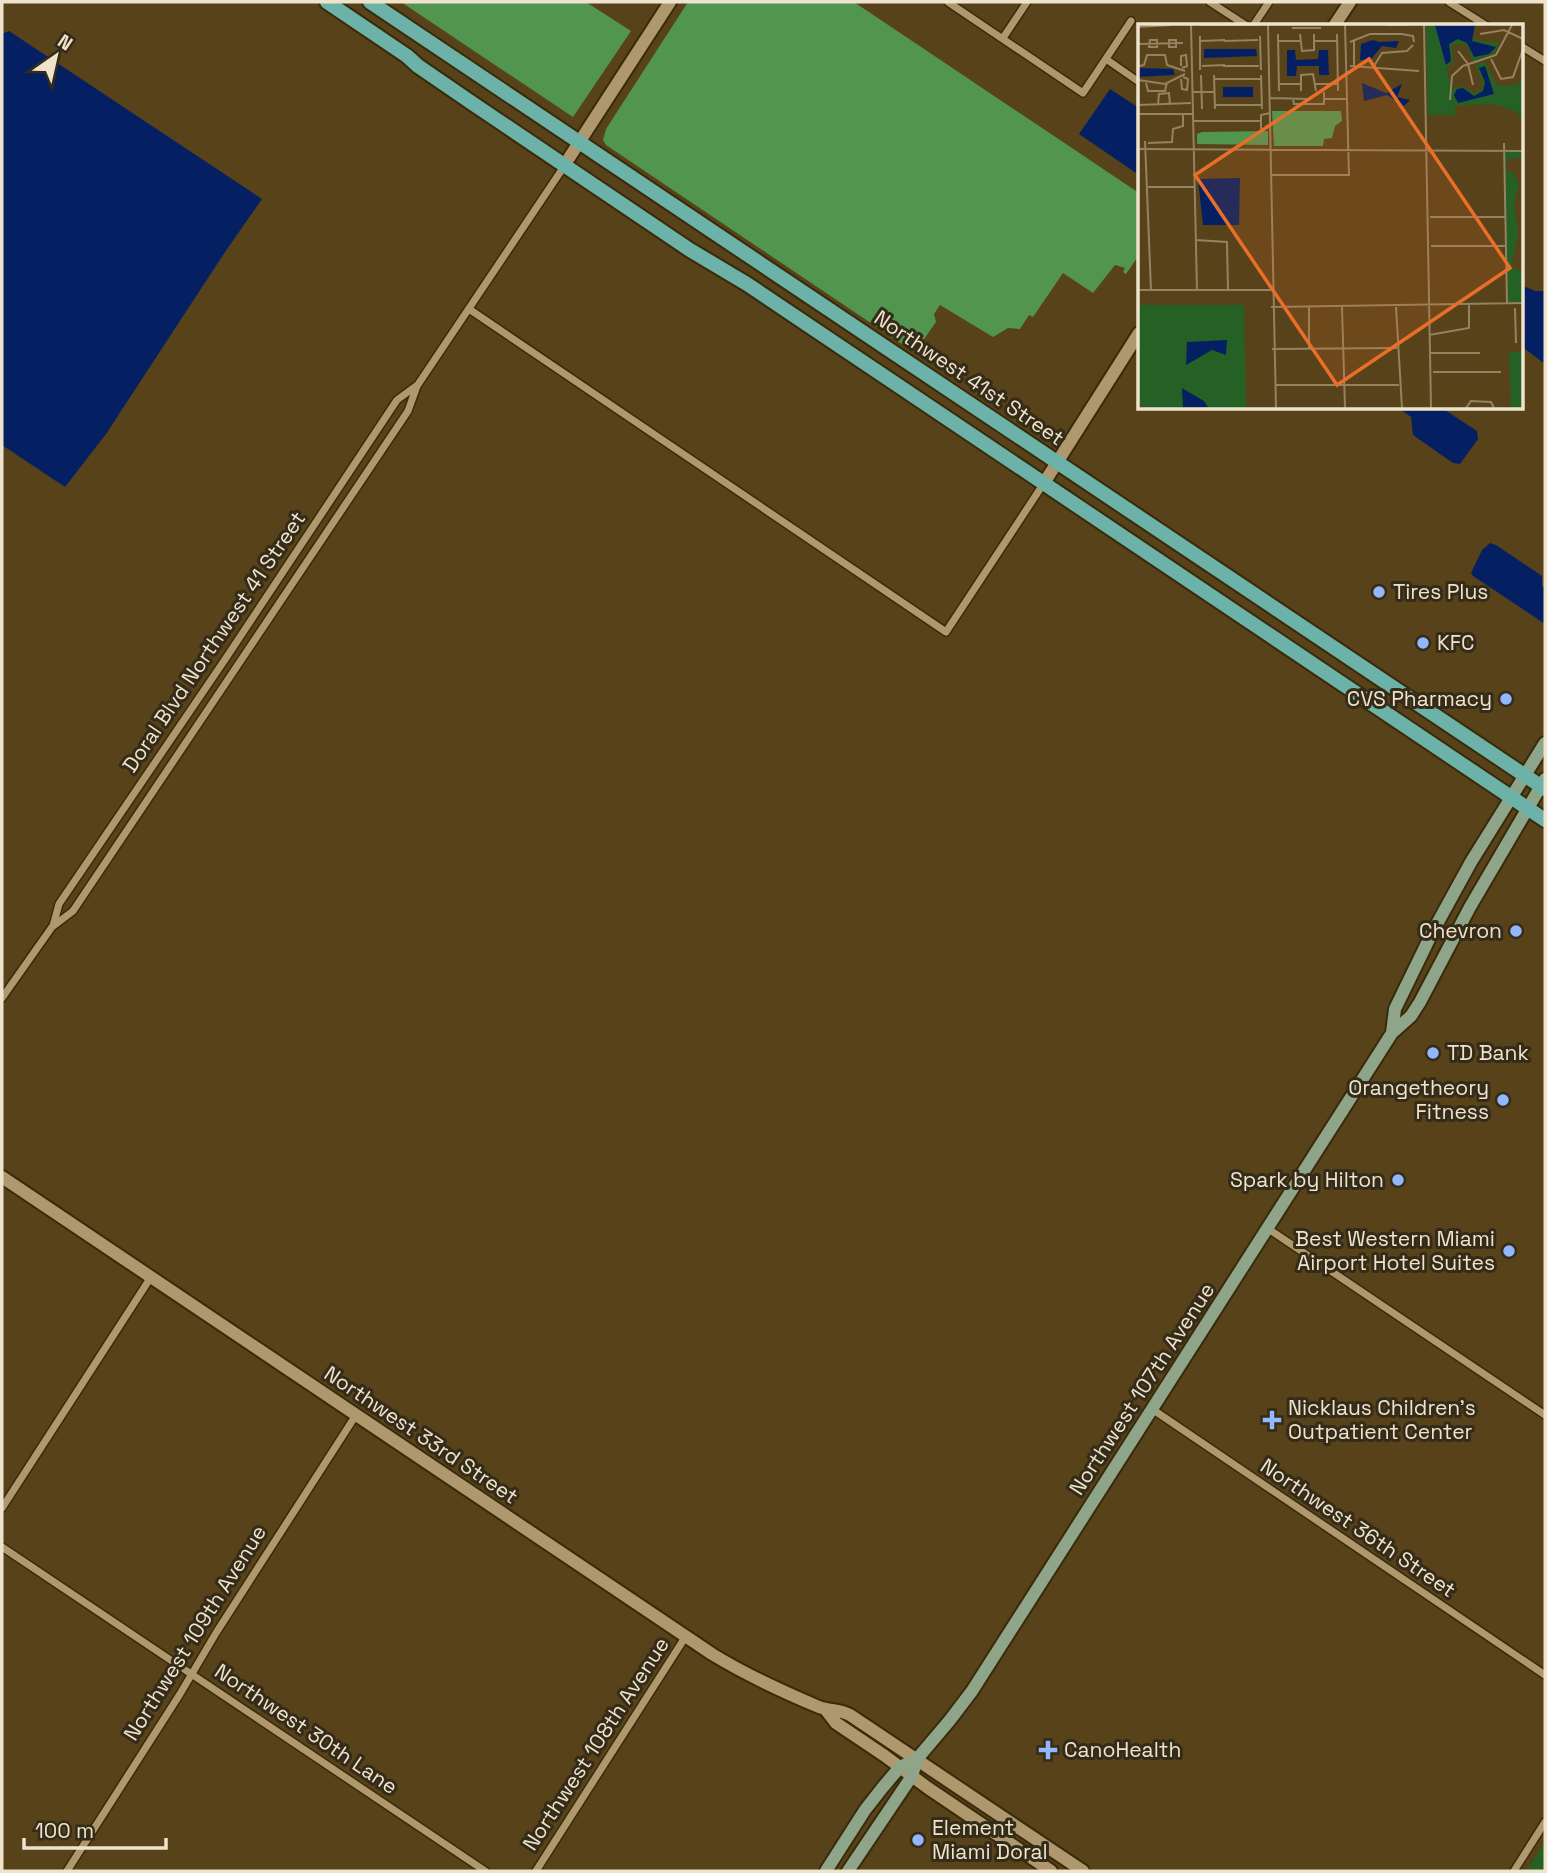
<svg xmlns="http://www.w3.org/2000/svg" width="1547" height="1873" viewBox="0 0 1547 1873" font-family="'Space Grotesk',sans-serif">
  <style>
    .green { fill: #256124 }
    .forest { fill: #52954f }
    .water { fill: #042063 }
    .lines { fill: none; stroke-linecap: round; stroke-linejoin: round }
    .minor-casing { stroke: #392a09; stroke-width: 10 }
    .tertiary-casing { stroke: #392a09; stroke-width: 16 }
    .secondary-casing { stroke: #392a09; stroke-width: 16 }
    .primary-casing { stroke: #392a09; stroke-width: 18 }
    .minor { stroke: #af986d; stroke-width: 7 }
    .tertiary { stroke: #af986d; stroke-width: 12 }
    .secondary { stroke: #8ea58a; stroke-width: 12 }
    .primary { stroke: #6cb2a8; stroke-width: 14 }
    .poi-dot { fill: #93b7fd; stroke: #342b19; stroke-width: 2.5 }
    .labels { text-anchor: middle; stroke-width: 6; stroke-linejoin: round; paint-order: stroke }
    .street-label { font-size: 21px; fill: #efe3cc; stroke: #342b19 }
    .poi-label { font-size: 21px; fill: #efe3cc; stroke: #342b19; text-anchor: start }
    .inset-road { fill: none; stroke: #948261; stroke-width: 2 }
    .view { fill: #e96e29; fill-opacity: 0.15; stroke: #e96e29; stroke-width: 3.5 }
    .inset-edge { fill: none; stroke: #efe3cc; stroke-width: 3.5 }
  </style>
  <rect width="100%" height="100%" fill="#574219"/>
  <path class="green" d="M 1545,1842 L 1545,1871 L 1526,1871 Z"/>
  <path class="forest" d="M 401,2 L 586,2 L 631,31 L 573,117 Z
    M 688,2 L 854,2 L 1139,193 L 1139,255 L 1126,274 L 1123,272 L 1125,268 L 1115,265 L 1093,293 L 1063,273 L 1033,317 L 1029,315 L 1020,329 L 1008,328 L 993,337 L 940,305 L 934,314 L 936,322 L 920,345 L 918,343 L 910,347 L 905,346 L 606,145 L 603,140 L 606,129 Z"/>
  <path class="water" d="M 9,31 L 262,199 L 225,252 L 106,434 L 65,487 L 2,445 L 2,34 Z
    M 1110,89 L 1139,108 L 1139,175 L 1079,134 Z
    M 1521,285 L 1535,291 L 1545,291 L 1545,364 L 1521,346 Z
    M 1399,408 L 1442,408 L 1477,431 L 1478,439 L 1460,464 L 1453,463 L 1413,435 L 1411,417 Z
    M 1490,543 L 1496,545 L 1542,576 L 1542,586 L 1545,588 L 1545,624 L 1473,576 L 1471,573 L 1482,550 Z"/>
  <g class="lines">
    <g class="minor-casing">
      <path id="minor" d="M 948,2 L 1083,93 L 1131,21
        M 1210,2 L 1247,26
        M 1449,2 L 1487,26
        M 1253,26 L 1269,2
        M 1003,38 L 1027,2
        M 1521,46 L 1545,61
        M 1106,59 L 1139,82
        M 469,309 L 946,632 L 1044,483
        M 53,926 L 59,904 L 226,658 L 397,400 L 416,386
        M 2,998 L 52,927 L 73,911 L 408,411 L 417,386 L 565,165
        M 1267,1228 L 1545,1415
        M 1152,1409 L 1545,1675
        M 2,1508 L 151,1277
        M 2,1547 L 485,1871
        M 67,1871 L 180,1694 L 216,1633 L 356,1415
        M 536,1871 L 686,1636
        M 1514,1871 L 1545,1822"/>
    </g>
    <g class="tertiary-casing">
      <path id="tertiary" d="M 1334,26 L 1350,2
        M 569,158 L 670,2
        M 1044,483 L 1139,333
        M 2,1177 L 712,1654 C 746,1675 781,1691 819,1707 C 829,1711 839,1709 850,1715 L 1083,1871
        M 826,1710 L 836,1723 L 885,1756 L 928,1788 L 1051,1871"/>
    </g>
    <g class="secondary-casing">
      <path id="secondary" d="M 1392,1033 L 1395,1009 L 1432,933 L 1471,862 L 1545,743
        M 826,1871 L 865,1810 L 883,1787 L 900,1767 L 917,1759 L 950,1720 L 972,1691 L 1392,1033 L 1411,1016 L 1420,1002 L 1470,907 L 1545,779
        M 848,1871 L 912,1776 L 917,1759"/>
    </g>
    <g class="primary-casing">
      <path id="primary" d="M 327,2 L 407,56 L 418,66 L 472,103 L 690,250 L 747,284 L 1545,820
        M 370,2 L 1545,789"/>
    </g>
    <use href="#minor" class="minor"/>
    <use href="#tertiary" class="tertiary"/>
    <use href="#secondary" class="secondary"/>
    <use href="#primary" class="primary"/>
  </g>
  <g class="poi-dot">
    <circle cx="1379" cy="592" r="7"/>
    <circle cx="1423" cy="643" r="7"/>
    <circle cx="1506" cy="699" r="7"/>
    <circle cx="1516" cy="931" r="7"/>
    <circle cx="1433" cy="1053" r="7"/>
    <circle cx="1503" cy="1100" r="7"/>
    <circle cx="1398" cy="1180" r="7"/>
    <circle cx="1509" cy="1251" r="7"/>
    <path d="M1268.5 1409.5h7v7h7v7h-7v7h-7v-7h-7v-7h7z"/>
    <path d="M1044.5 1739.5h7v7h7v7h-7v7h-7v-7h-7v-7h7z"/>
    <circle cx="918" cy="1840" r="7"/>
  </g>
  <g class="labels">
    <g class="street-label">
      <text transform="translate(969 378) rotate(34)" y="7">Northwest 41st Street</text>
      <text transform="translate(214 642) rotate(-56)" y="7">Doral Blvd Northwest 41 Street</text>
      <text transform="translate(1142 1389) rotate(-57)" y="7">Northwest 107th Avenue</text>
      <text transform="translate(421 1435) rotate(34)" y="7">Northwest 33rd Street</text>
      <text transform="translate(1358 1528) rotate(34)" y="7">Northwest 36th Street</text>
      <text transform="translate(195 1633) rotate(-58)" y="7">Northwest 109th Avenue</text>
      <text transform="translate(306 1729) rotate(34)" y="7">Northwest 30th Lane</text>
      <text transform="translate(596 1744) rotate(-57)" y="7">Northwest 108th Avenue</text>
    </g>
    <g class="poi-label">
      <text x="1393" y="599">Tires Plus</text>
      <text x="1437" y="650">KFC</text>
      <text x="1492" y="706" text-anchor="end">CVS Pharmacy</text>
      <text x="1502" y="938" text-anchor="end">Chevron</text>
      <text x="1447" y="1060">TD Bank</text>
      <text x="1489" y="1095" text-anchor="end">Orangetheory<tspan x="1489" dy="24">Fitness</tspan></text>
      <text x="1384" y="1187" text-anchor="end">Spark by Hilton</text>
      <text x="1495" y="1246" text-anchor="end">Best Western Miami<tspan x="1495" dy="24">Airport Hotel Suites</tspan></text>
      <text x="1288" y="1415">Nicklaus Children's<tspan x="1288" dy="24">Outpatient Center</tspan></text>
      <text x="1064" y="1757">CanoHealth</text>
      <text x="932" y="1835">Element<tspan x="932" dy="24">Miami Doral</tspan></text>
    </g>
  </g>
  <g transform="translate(1138 24)">
    <rect width="385" height="385" fill="#574219"/>
    <path d="M 288,1 L 340,1 L 335,7 L 336,16 L 361,19 L 356,30 L 335,37 L 328,20 L 314,21 L 315,38 L 309,44 L 313,65 L 325,62 L 335,69 L 343,66 L 345,59 L 337,41 L 347,38 L 359,62 L 380,61 L 385,47 L 385,97 L 379,88 L 356,80 L 317,82 L 317,91 L 290,91 ZM 366,128 L 385,128 L 385,134 L 368,135 L 369,148 L 375,148 L 381,161 L 376,178 L 380,211 L 373,243 L 385,248 L 385,278 L 370,278 ZM 0,281 L 106,281 L 108,384 L 6,384 L 0,378 ZM 371,328 L 385,328 L 385,384 L 373,384 Z" fill="#256124"/>
    <path d="M 134,87 L 203,87 L 204,97 L 197,102 L 194,114 L 186,115 L 185,122 L 136,122 ZM 130,107 L 130,121 L 59,120 L 59,110 L 64,108 Z" fill="#52954f"/>
    <path d="M 297,1 L 337,1 L 334,17 L 358,23 L 351,30 L 336,33 L 329,19 L 320,15 L 311,20 L 313,37 L 308,41 ZM 235,16 L 241,18 L 261,17 L 258,24 L 244,22 L 232,36 L 222,36 L 223,20 ZM 66,25 L 118,25 L 119,32 L 66,34 ZM 149,26 L 157,26 L 158,36 L 180,35 L 181,26 L 190,26 L 191,51 L 181,51 L 181,42 L 159,42 L 158,52 L 149,52 ZM 347,42 L 356,70 L 320,79 L 316,71 L 319,65 L 325,64 L 336,72 L 345,67 L 347,58 L 341,44 ZM 0,44 L 35,45 L 37,51 L 0,53 ZM 224,59 L 248,69 L 264,60 L 259,73 L 272,76 L 266,82 L 249,71 L 226,77 ZM 85,63 L 115,63 L 115,73 L 85,73 ZM 102,154 L 101,201 L 65,201 L 60,155 ZM 89,316 L 88,331 L 74,326 L 48,341 L 49,318 ZM 44,364 L 66,377 L 70,383 L 45,384 Z" fill="#042063"/>
    <path class="inset-road" d="M 53,1 L 59,266M 62,1 L 120,1M 130,1 L 138,384M 248,1 L 271,1M 286,1 L 293,384M 0,3 L 33,1M 154,4 L 183,4M 140,10 L 141,67M 162,10 L 164,27 L 176,26 L 176,10M 199,10 L 200,67M 342,10 L 366,6 L 385,15M 62,12 L 62,46M 122,12 L 123,46M 12,16 L 19,16 L 19,23 L 11,23 ZM 31,16 L 38,16 L 38,23 L 31,23 ZM 63,17 L 87,16M 86,17 L 120,16M 140,17 L 162,17M 176,17 L 199,17M 216,17 L 216,42M 212,18 L 232,10 L 264,10 L 275,12 L 276,18M 0,20 L 45,19M 320,27 L 330,40 L 335,61M 353,35 L 363,55 L 375,53 L 385,25M 0,42 L 6,41 L 9,31 L 27,31 L 29,41 L 47,47M 43,42 L 43,32 L 48,31 L 49,42 L 44,44M 64,42 L 87,41M 85,42 L 121,42M 212,42 L 281,47 L 275,47M 236,42 L 244,29 L 269,27 L 275,21M 63,51 L 64,85M 76,51 L 77,85M 123,51 L 124,85M 43,55 L 44,65 L 49,66 L 50,55 L 45,53M 77,55 L 123,55M 0,56 L 27,60 L 47,50M 8,59 L 10,67 L 27,67 L 29,58M 141,60 L 163,60M 177,60 L 200,60M 163,67 L 163,51 L 175,50 L 178,67M 54,68 L 77,68M 132,74 L 172,75M 155,75 L 156,80 L 186,80 L 186,68M 186,75 L 209,75M 312,76 L 314,52 L 325,42 L 358,31 L 374,1M 0,81 L 53,79M 20,81 L 21,70 L 31,69 L 32,81M 77,81 L 123,81M 0,90 L 55,90M 55,97 L 123,97M 123,105 L 123,91 L 132,89M 7,117 L 13,266M 10,119 L 34,118 L 35,105 L 45,102 L 45,90M 366,119 L 369,280M 0,125 L 385,127M 133,151 L 211,151 L 207,1M 10,163 L 57,163M 292,193 L 367,193M 58,216 L 89,218 L 90,266M 293,222 L 367,222M 0,266 L 133,266M 133,283 L 385,279M 171,283 L 171,324M 204,283 L 207,384M 258,283 L 264,384M 377,284 L 378,319M 291,311 L 331,304 L 331,279M 134,325 L 259,324M 292,329 L 342,329M 295,348 L 363,348M 137,361 L 261,361M 328,384 L 333,377 L 353,378 L 356,384"/>
    <path class="view" d="M 231,35 L 372,244 L 199,361 L 57,151 Z"/>
    <rect width="385" height="385" class="inset-edge"/>
  </g>
  <rect width="1547" height="1873" fill="none" stroke="#efe3cc" stroke-width="7"/>
  <g transform="translate(56 56) rotate(34)" stroke="#342b19" stroke-width="5" paint-order="stroke">
  <path d="M0-5L12 26L0 18L-12 26Z" fill="#efe3cc"/>
  <text y="-10" font-size="19" font-weight="bold" text-anchor="middle" fill="#efe3cc">N</text>
  </g>
  <path d="M24 1838v10h142v-10" fill="none" stroke="#efe3cc" stroke-width="3.5"/>
  <text x="35" y="1838" font-size="21" fill="#efe3cc" stroke="#342b19" stroke-width="5" paint-order="stroke">100 m</text>
</svg>
